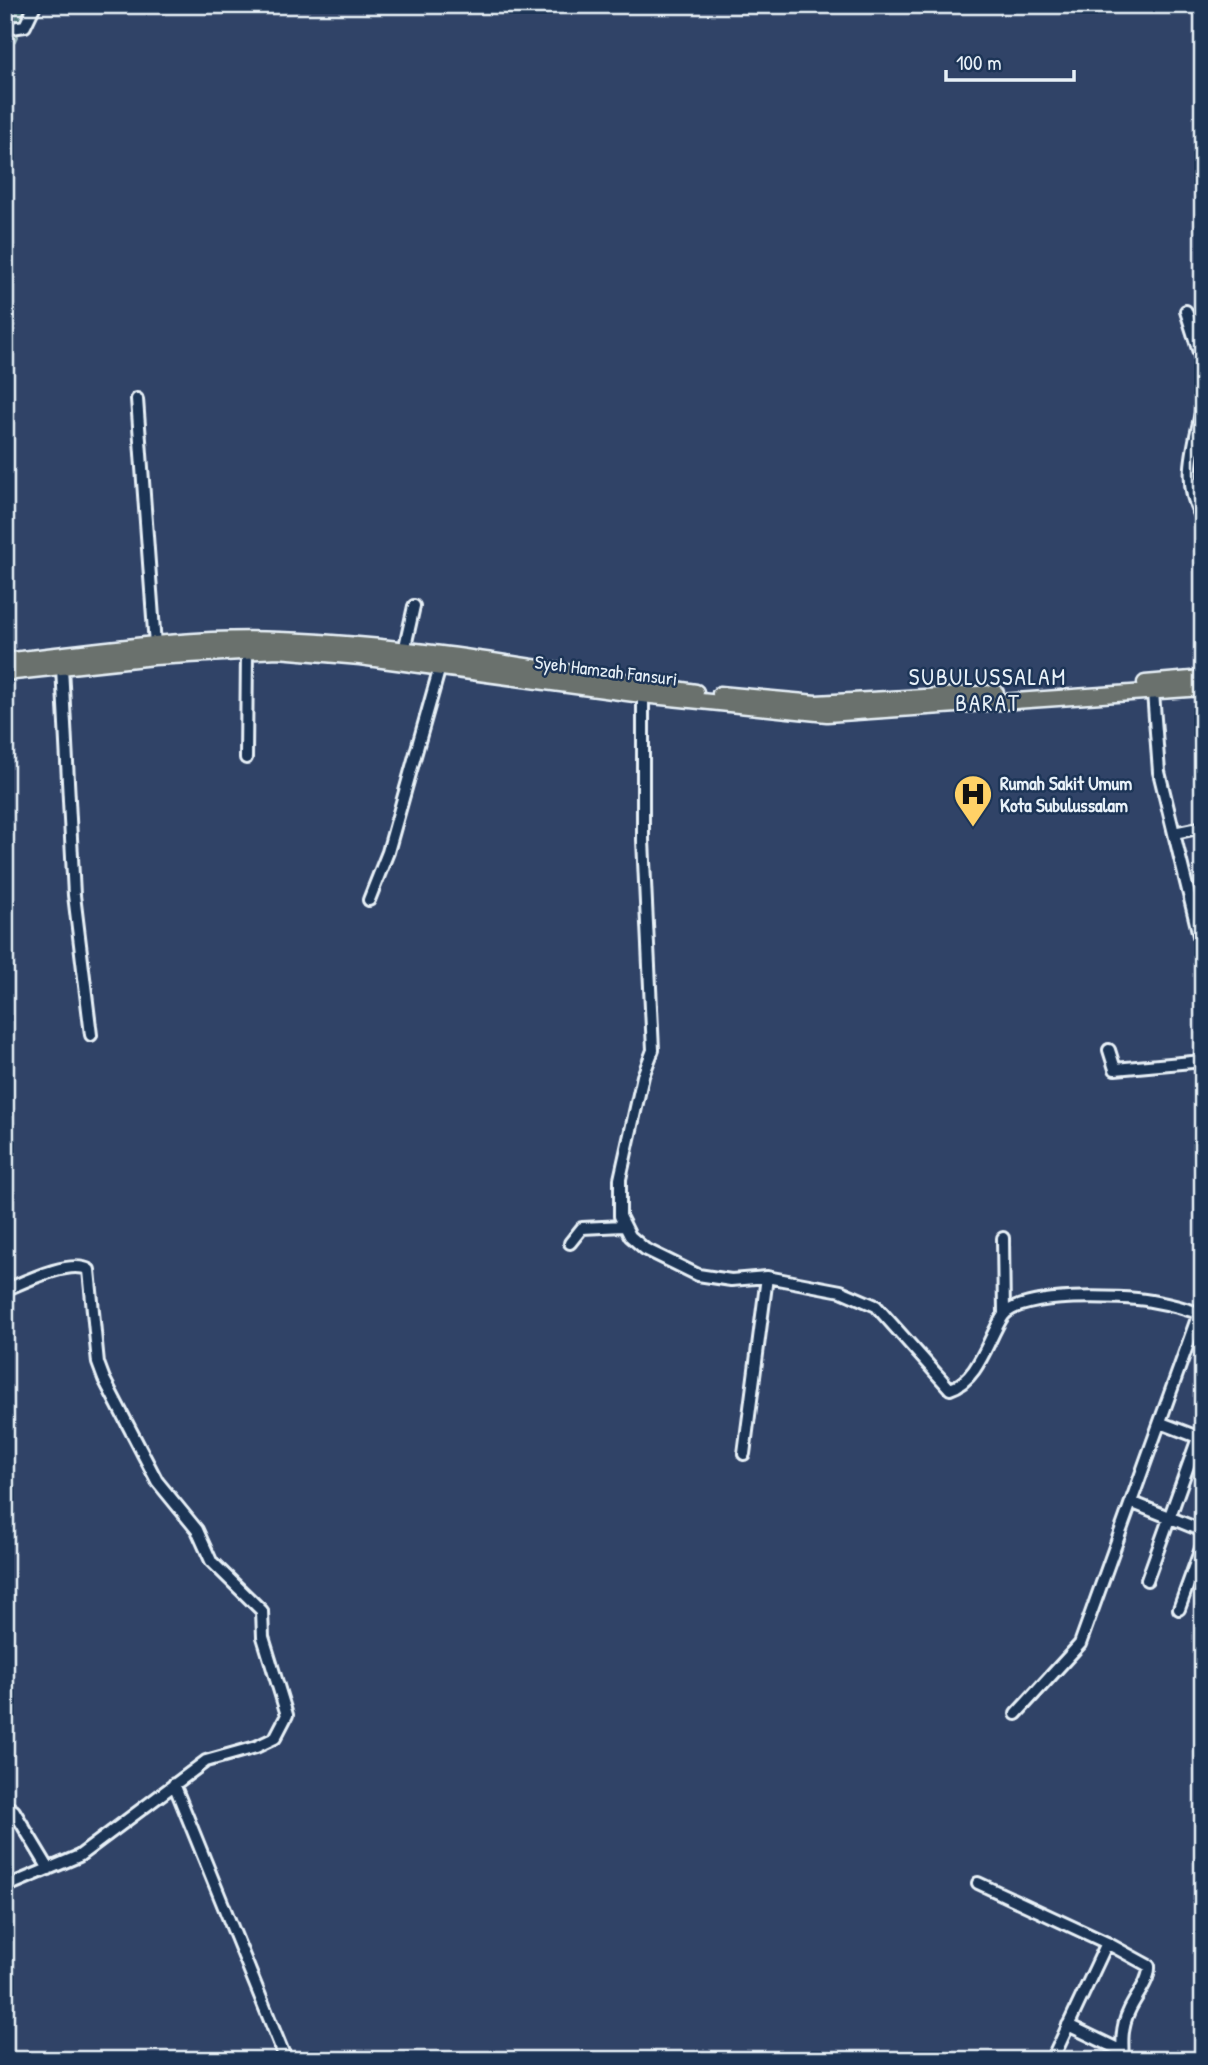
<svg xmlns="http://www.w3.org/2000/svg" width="1208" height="2065" viewBox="0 0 1208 2065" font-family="'Patrick Hand',sans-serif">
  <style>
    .green { fill: #4e777b; stroke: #9bb4ba; stroke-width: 2 }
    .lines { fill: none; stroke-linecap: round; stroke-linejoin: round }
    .minor-casing { stroke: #e8f1f8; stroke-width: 16 }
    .major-casing { stroke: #e8f1f8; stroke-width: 19 }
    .minor { stroke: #1d3557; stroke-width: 10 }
    .major { stroke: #6a716d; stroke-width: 14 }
    .labels { text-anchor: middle; stroke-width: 5; stroke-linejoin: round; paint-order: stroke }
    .street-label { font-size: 19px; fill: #e8f1f8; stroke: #1d3557 }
    .poi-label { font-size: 19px; font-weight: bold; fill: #e8f1f8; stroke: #1d3557; text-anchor: start }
    .quarter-label { font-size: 23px; letter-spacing: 2px; fill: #e8f1f8; stroke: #1d3557 }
  </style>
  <rect width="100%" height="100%" fill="#304367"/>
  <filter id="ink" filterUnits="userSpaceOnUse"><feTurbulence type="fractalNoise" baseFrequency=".0143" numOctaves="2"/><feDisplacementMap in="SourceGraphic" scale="14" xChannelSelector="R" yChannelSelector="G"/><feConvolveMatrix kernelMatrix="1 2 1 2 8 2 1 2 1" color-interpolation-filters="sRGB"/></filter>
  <g filter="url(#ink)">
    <path class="green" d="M 5,5 L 32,5 L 15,41 L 5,35 Z"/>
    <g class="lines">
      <g class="minor-casing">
        <path id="minor" d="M 5,29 L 25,26 L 35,5
          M 1186,311 L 1203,365
          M 137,399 L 155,645
          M 1203,403 C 1196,442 1179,482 1203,519
          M 404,651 L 414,606
          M 62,667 L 74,895 L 91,1035
          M 643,691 L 643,840 L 653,1050 L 643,1076 L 620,1179 L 620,1216 L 630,1236 L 645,1249 L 698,1275 L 731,1280 L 767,1277 L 841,1291 L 876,1306 L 950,1389 C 979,1380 988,1338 1003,1316 C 1020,1292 1123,1296 1151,1301 C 1168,1304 1186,1308 1203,1315
          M 1153,692 L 1159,772 L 1203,952
          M 246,758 L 247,650
          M 1174,833 L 1203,827
          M 369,900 L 388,852 L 440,667
          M 1109,1050 L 1115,1069 L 1203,1061
          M 1003,1238 L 1004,1314
          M 570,1243 L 582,1228 L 623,1226
          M 5,1290 C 24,1282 70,1259 89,1270 L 98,1363 L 104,1379 L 157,1481 L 197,1530 L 211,1561 L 262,1611 L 263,1637 L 287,1715 L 275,1738 L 256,1747 L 206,1761 L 79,1856 L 5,1887
          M 1161,1423 L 1203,1439
          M 744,1454 L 767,1277
          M 1131,1502 L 1203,1531
          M 1147,1580 L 1198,1438
          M 1179,1609 L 1203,1543
          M 1016,1714 L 1080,1644 L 1199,1313
          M 174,1784 L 286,2060
          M 5,1805 L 14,1811 L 49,1869
          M 978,1883 L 1107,1943 L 1149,1966 C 1150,1981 1135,1997 1129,2011 C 1121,2027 1122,2043 1123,2060
          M 1068,2025 L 1122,2051
          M 1052,2060 L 1107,1943"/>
      </g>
      <g class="major-casing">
        <path id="major" d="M 5,661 C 96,651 189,636 280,640 C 419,645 558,672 696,692
          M 5,673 L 154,657 L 278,650 L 360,657 L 642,695 L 827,714 L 1203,688
          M 1145,683 L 1203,678
          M 720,694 L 816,703 L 996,693"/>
      </g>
      <use href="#minor" class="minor"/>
      <use href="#major" class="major"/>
    </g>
  </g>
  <defs>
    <g id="hospital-pin" transform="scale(2.0125)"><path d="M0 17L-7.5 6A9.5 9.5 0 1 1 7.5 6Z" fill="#ffd166" stroke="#1d3557"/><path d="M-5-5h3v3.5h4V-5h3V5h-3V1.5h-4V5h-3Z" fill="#111"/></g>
  </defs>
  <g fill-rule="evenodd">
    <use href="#hospital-pin" x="973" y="794"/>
  </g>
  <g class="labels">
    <g class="street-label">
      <text transform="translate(606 670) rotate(7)" y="7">Syeh Hamzah Fansuri</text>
    </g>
    <g class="poi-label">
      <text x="1000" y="790">Rumah Sakit Umum<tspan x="1000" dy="22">Kota Subulussalam</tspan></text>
    </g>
    <g class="quarter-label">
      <text x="988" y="685">SUBULUSSALAM<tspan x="988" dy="26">BARAT</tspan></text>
    </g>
  </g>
  <rect width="1208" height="2065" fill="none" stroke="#1d3557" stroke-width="28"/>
  <rect x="14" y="14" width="1180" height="2037" fill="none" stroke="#e8f1f8" stroke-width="2.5" filter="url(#ink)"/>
  <path d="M946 70v10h128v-10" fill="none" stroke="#e8f1f8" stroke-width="3.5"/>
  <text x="956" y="70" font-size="21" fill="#e8f1f8" stroke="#1d3557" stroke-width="5" paint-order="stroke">100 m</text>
</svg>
